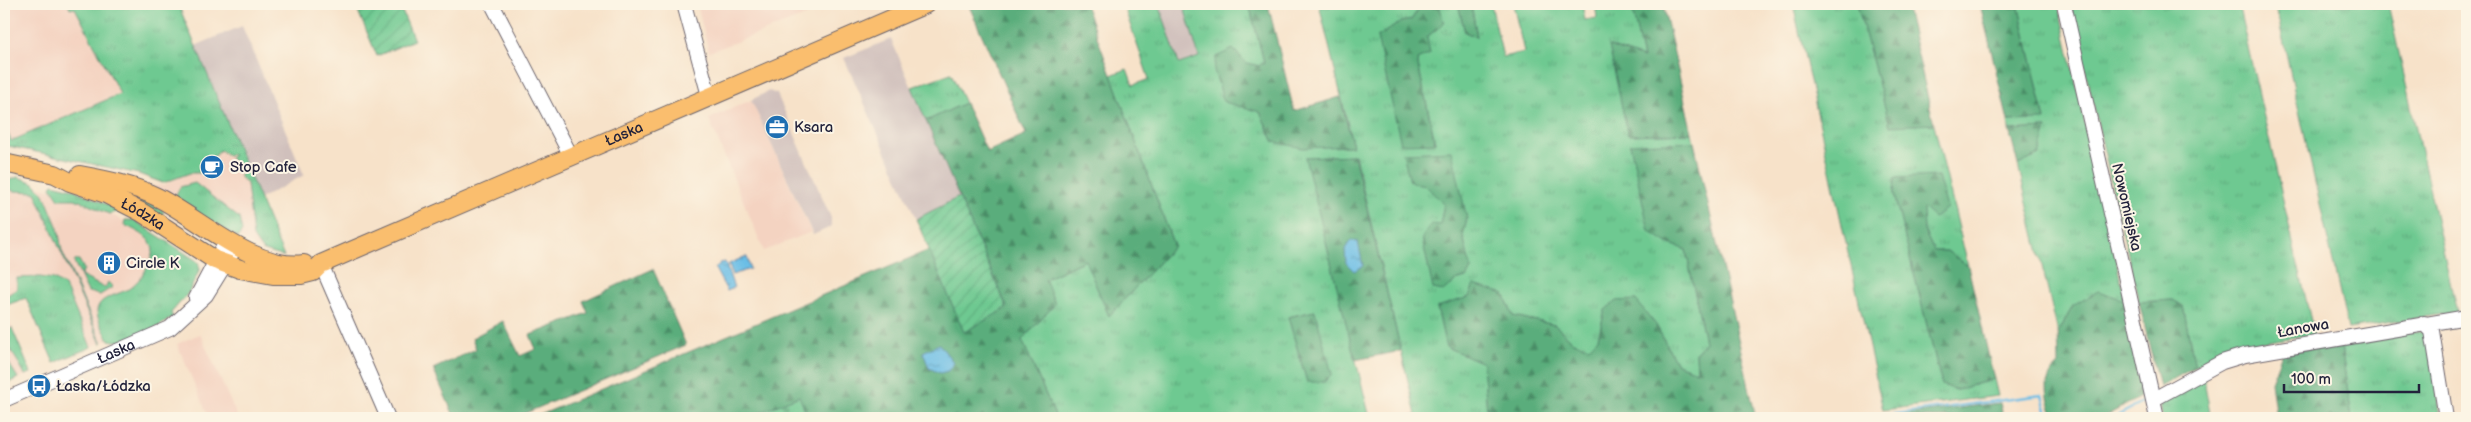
<svg xmlns="http://www.w3.org/2000/svg" width="2471" height="422" viewBox="0 0 2471 422" font-family="'Balsamiq Sans',sans-serif">
  <style>
    .built { fill: #f4d3c1 }
    .industrial { fill: #d0c0bc }
    .grass { fill: url(#grass-tufts); stroke: #487666; fill-rule: evenodd }
    .forest { fill: url(#forest-firs); stroke: #3e685b }
    .cemetery { fill: url(#cemetery-stones); stroke: #487666 }
    .garden { fill: url(#garden-furrows); stroke: #487666 }
    .water { fill: url(#water-ripples); stroke: #467090 }
    .lines { fill: none; stroke-linecap: round; stroke-linejoin: round }
    .stream { stroke: #6abee6; stroke-width: 2.5 }
    .minor-casing { stroke: #6d656d; stroke-width: 16 }
    .major-casing { stroke: #6d656d; stroke-width: 20 }
    .minor { stroke: #fff; stroke-width: 14 }
    .major { stroke: #fabe6e; stroke-width: 18 }
    .labels { text-anchor: middle; stroke-width: 4; stroke-linejoin: round; paint-order: stroke }
    .poi-label { font-size: 15px; fill: #22223b; stroke: #fcf5e5; text-anchor: start }
    .street-label { font-size: 15px; fill: #22223b; stroke: #fcf5e5 }
  </style>
  <defs>
    <pattern id="grass-tufts" width="24" height="20" patternUnits="userSpaceOnUse" patternTransform="scale(1.25)"><rect width="24" height="20" fill="#6ec991"/><path d="M3 7l-1-3M5 7V3M7 7l1-3M15 17l-1-3M17 17v-4M19 17l1-3" fill="none" stroke="#5fac7e"/></pattern>
    <pattern id="forest-firs" width="22" height="20" patternUnits="userSpaceOnUse" patternTransform="scale(1.25)"><rect width="22" height="20" fill="#5aad7b"/><path d="M5 1l3.5 6h-7zM16 11l3.5 6h-7z" fill="#4a8c66"/></pattern>
    <pattern id="cemetery-stones" width="16" height="16" patternUnits="userSpaceOnUse" patternTransform="scale(1.25)"><rect width="16" height="16" fill="#6ec991"/><path d="M2 7V4a2 2 0 0 1 4 0v3zM10 15v-3a2 2 0 0 1 4 0v3z" fill="#5fac7e"/></pattern>
    <pattern id="garden-furrows" width="10" height="10" patternUnits="userSpaceOnUse" patternTransform="scale(1.25)"><rect width="10" height="10" fill="#6ec991"/><path d="M-1 1l2-2M0 10L10 0M9 11l2-2" fill="none" stroke="#5fac7e"/></pattern>
    <pattern id="water-ripples" width="26" height="14" patternUnits="userSpaceOnUse" patternTransform="scale(1.25)"><rect width="26" height="14" fill="#6abee6"/><path d="M2 4q2-2 4 0t4 0M15 11q2-2 4 0t4 0" fill="none" stroke="#579abc"/></pattern>
  </defs>
  <rect width="100%" height="100%" fill="#fcf5e5"/>
  <filter id="ink" filterUnits="userSpaceOnUse"><feTurbulence type="fractalNoise" baseFrequency=".02" numOctaves="2"/><feDisplacementMap in="SourceGraphic" scale="10" xChannelSelector="R" yChannelSelector="G"/><feConvolveMatrix kernelMatrix="1 2 1 2 8 2 1 2 1" color-interpolation-filters="sRGB"/></filter>
  <filter id="wash" filterUnits="userSpaceOnUse"><feTurbulence type="fractalNoise" baseFrequency=".0096" numOctaves="4" result="noise"/><feDisplacementMap in="SourceGraphic" scale="20" xChannelSelector="R" yChannelSelector="G"/><feGaussianBlur stdDeviation="1.12" result="paint"/><feColorMatrix in="noise" values="0 0 0 0 0 0 0 0 0 0 0 0 0 0 0 0 0 1.4 0 .05"/><feComposite in="paint" operator="in"/></filter>
  <g filter="url(#wash)">
    <rect width="100%" height="100%" fill="#f7e2c9"/>
    <path class="built" d="M 4,4 L 68,4 L 70,9 L 74,7 L 120,94 L 11,141 L 7,132 L 4,133 Z
      M 697,4 L 829,4 L 829,7 L 709,52 Z
      M 751,100 L 811,232 L 764,251 L 709,119 Z
      M 233,134 L 284,257 L 262,250 L 223,229 L 151,186 L 164,185 L 186,174 Z
      M 4,182 L 66,191 L 135,227 L 169,257 L 162,316 L 54,363 L 26,298 L 4,306 Z
      M 4,309 L 31,373 L 8,383 L 4,373 Z
      M 200,334 L 238,418 L 209,418 L 177,344 Z"/>
    <path class="industrial" d="M 1159,4 L 1183,4 L 1199,58 L 1179,64 Z
      M 242,26 L 304,175 L 260,199 L 195,46 Z
      M 891,39 L 959,197 L 916,219 L 844,58 Z
      M 769,91 L 777,94 L 831,218 L 831,227 L 813,235 L 751,100 Z"/>
    <path class="grass" d="M 68,4 L 178,4 L 284,257 L 262,250 L 253,237 L 247,184 L 239,176 L 243,171 L 230,158 L 233,155 L 231,153 L 228,156 L 220,150 L 200,173 L 190,173 L 163,183 L 139,174 L 4,145 L 4,133 L 7,131 L 11,141 L 120,94 L 75,8 L 70,9 Z
      M 1123,4 L 1159,4 L 1179,64 L 1199,57 L 1183,4 L 1249,4 L 1264,62 L 1259,66 L 1247,63 L 1260,112 L 1274,142 L 1353,146 L 1319,4 L 1422,4 L 1411,20 L 1401,22 L 1435,142 L 1417,59 L 1427,37 L 1443,23 L 1439,4 L 1458,4 L 1465,32 L 1477,37 L 1471,4 L 1491,4 L 1503,57 L 1524,52 L 1513,4 L 1582,4 L 1585,20 L 1597,18 L 1595,4 L 1631,4 L 1643,59 L 1610,46 L 1628,135 L 1692,133 L 1694,142 L 1630,145 L 1666,242 L 1686,250 L 1705,342 L 1696,353 L 1697,371 L 1677,364 L 1656,325 L 1605,310 L 1598,338 L 1589,347 L 1573,342 L 1555,325 L 1513,316 L 1504,294 L 1469,297 L 1437,308 L 1446,347 L 1483,362 L 1487,411 L 1467,418 L 1411,418 L 1411,416 L 1416,415 L 1355,155 L 1306,157 L 1370,418 L 1056,418 L 1022,340 L 1055,304 L 1045,279 L 1085,260 L 1109,316 L 1174,246 L 1111,75 L 1127,69 L 1133,85 L 1149,79 ZM 1425,185 L 1467,219 L 1463,236 L 1471,269 L 1466,278 L 1458,280 L 1443,291 L 1440,225 L 1444,204 ZM 1315,311 L 1315,312 L 1307,382 L 1288,317 Z
      M 1793,4 L 1857,4 L 1890,125 L 1934,124 L 1968,266 L 1947,251 L 1934,251 L 1924,231 L 1922,207 L 1895,178 L 1894,194 L 1942,385 L 1957,390 L 1994,379 L 1998,396 L 1883,410 Z
      M 2018,4 L 2058,4 L 2125,300 L 2073,306 L 2058,333 L 2018,165 L 2039,155 L 2047,128 L 2009,130 L 2008,121 L 2045,119 Z
      M 2070,4 L 2238,4 L 2314,334 L 2238,346 L 2213,354 L 2195,367 L 2183,306 L 2173,300 L 2139,302 Z
      M 2275,4 L 2388,4 L 2457,312 L 2348,329 Z
      M 951,73 L 965,103 L 926,121 L 912,87 Z
      M 18,177 L 34,183 L 44,194 L 58,228 L 62,251 L 101,341 L 101,344 L 35,192 L 13,191 L 6,187 L 7,181 Z
      M 195,183 L 239,218 L 242,231 L 238,238 L 174,198 L 180,187 Z
      M 53,184 L 73,189 L 121,211 L 109,214 L 75,199 L 59,199 L 51,187 Z
      M 133,193 L 163,210 L 163,215 L 161,217 L 130,200 Z
      M 125,220 L 134,220 L 194,259 L 198,262 L 200,269 L 189,292 L 171,313 L 173,317 C 157,328 128,346 109,340 C 105,332 97,320 97,311 C 98,296 120,295 130,288 C 142,279 151,264 153,249 C 150,236 135,230 124,225 Z
      M 76,260 L 79,260 L 84,269 L 81,276 L 105,288 L 108,282 L 113,287 L 100,295 L 88,292 L 74,262 Z
      M 40,277 L 54,279 L 65,286 L 91,347 L 54,363 L 26,298 L 4,306 L 4,297 L 17,289 L 17,278 Z
      M 4,328 L 5,331 L 12,328 L 31,373 L 25,375 C 18,358 4,347 4,328 Z
      M 2428,331 L 2441,418 L 2352,418 L 2340,340 Z
      M 5,357 L 18,378 L 8,383 L 4,373 Z
      M 2203,374 L 2211,418 L 2162,418 L 2160,400 Z"/>
    <path class="forest" d="M 975,4 L 1085,4 L 1174,246 L 1109,316 L 1085,260 L 1045,279 L 1055,304 L 1022,340 L 1056,418 L 808,418 L 799,396 L 748,418 L 533,418 L 929,250 L 964,332 L 1007,307 L 926,121 L 965,103 L 987,152 L 1026,134 L 969,6 Z
      M 1249,4 L 1268,4 L 1294,111 L 1340,97 L 1353,146 L 1303,148 L 1274,142 L 1260,112 L 1224,102 L 1214,70 L 1216,57 L 1233,49 L 1247,63 L 1259,66 L 1264,62 Z
      M 1422,4 L 1439,4 L 1444,23 L 1427,37 L 1430,54 L 1417,60 L 1435,143 L 1401,144 L 1377,37 L 1401,22 L 1411,20 Z
      M 1458,4 L 1471,4 L 1477,37 L 1465,32 Z
      M 1631,4 L 1663,4 L 1692,133 L 1628,135 L 1609,46 L 1643,58 Z
      M 1857,4 L 1906,4 L 1934,124 L 1890,126 Z
      M 1980,4 L 2018,4 L 2045,120 L 2008,121 Z
      M 2047,128 L 2039,155 L 2018,165 L 2009,130 Z
      M 1694,142 L 1756,418 L 1467,418 L 1487,411 L 1483,363 L 1446,347 L 1437,307 L 1469,297 L 1474,285 L 1504,294 L 1513,316 L 1555,325 L 1573,342 L 1589,347 L 1598,338 L 1605,310 L 1616,301 L 1636,300 L 1656,325 L 1677,364 L 1697,371 L 1696,353 L 1705,342 L 1686,250 L 1666,242 L 1649,231 L 1630,144 Z
      M 1452,151 L 1467,219 L 1463,236 L 1471,269 L 1466,278 L 1458,280 L 1443,291 L 1433,289 L 1422,238 L 1431,224 L 1440,225 L 1444,204 L 1425,185 L 1410,182 L 1403,153 Z
      M 1354,155 L 1401,351 L 1355,360 L 1305,157 Z
      M 1938,176 L 1947,208 L 1934,218 L 1923,208 L 1924,231 L 1934,251 L 1947,251 L 1968,266 L 1994,379 L 1957,390 L 1942,385 L 1894,194 L 1895,178 Z
      M 653,269 L 686,345 L 514,418 L 455,418 L 433,369 L 476,349 L 472,338 L 503,321 L 520,356 L 536,349 L 530,335 L 588,313 L 583,301 Z
      M 2098,291 L 2125,300 L 2146,394 L 2102,418 L 2054,418 C 2048,398 2040,380 2059,365 L 2058,333 L 2073,306 Z
      M 2173,300 L 2183,306 L 2195,367 L 2159,387 L 2139,302 Z
      M 1315,311 L 1332,374 L 1324,382 L 1307,382 L 1288,317 Z
      M 2340,340 L 2352,418 L 2276,418 L 2271,382 L 2283,351 Z
      M 2000,403 L 2004,418 L 1885,417 Z"/>
    <path class="cemetery" d="M 799,396 L 808,418 L 748,418 Z"/>
    <path class="garden" d="M 355,4 L 399,4 L 414,40 L 377,56 Z
      M 959,197 L 1007,308 L 964,332 L 916,219 Z"/>
    <path class="water" d="M 1351,240 L 1358,242 L 1363,266 L 1354,271 L 1346,263 L 1345,249 Z
      M 744,257 L 747,257 L 750,269 L 732,275 L 729,264 Z
      M 725,262 L 734,288 L 727,291 L 715,269 L 720,263 Z
      M 939,344 L 954,363 L 948,371 L 940,373 L 929,368 L 923,352 Z"/>
    <g class="lines">
      <path class="stream" d="M 1865,418 L 2042,395 L 2048,418
        M 2113,418 L 2149,399"/>
    </g>
  </g>
  <g filter="url(#ink)">
    <g class="lines">
      <g class="minor-casing">
        <g id="minor">
          <path d="M 492,4 L 571,156"/>
          <path d="M 684,4 L 709,96"/>
          <path d="M 2064,4 L 2157,418"/>
          <path d="M 321,264 L 388,418"/>
          <path d="M 196,298 L 227,240"/>
          <path d="M 2424,323 L 2432,331 L 2446,418"/>
          <path d="M 2154,399 L 2222,362 L 2245,355 L 2467,317"/>
          <path id="s1" d="M 4,400 L 170,328 L 206,295 L 237,245"/>
        </g>
      </g>
      <g class="major-casing">
        <g id="major">
          <path id="s2" d="M 4,163 L 55,174 L 70,182 L 106,194 L 141,212 L 215,260 L 240,269 L 273,275 L 301,275 L 313,272 L 321,264 L 351,251 L 926,4"/>
          <path d="M 80,175 C 107,180 133,185 157,197 C 199,218 254,271 304,264"/>
        </g>
      </g>
      <use href="#minor" class="minor"/>
      <use href="#major" class="major"/>
    </g>
  </g>
  <defs>
    <g id="office-disc" transform="scale(1.25)"><circle r="9.5" fill="#1f6fb2" stroke="#fcf5e5"/><path d="M-6-3h4V-5.5h4V-3h4V5H-6ZM-1-4.5V-3h2v-1.5ZM-6 0V1H6V0Z" fill="#fff"/></g>
    <g id="cafe-disc" transform="scale(1.25)"><circle r="9.5" fill="#1f6fb2" stroke="#fcf5e5"/><path d="M-5.5-4.5H6V0H3Q3 3.5 0 3.5H-2.5Q-5.5 3.5-5.5 0ZM3-3.2v2h1.7v-2ZM-6 4.5H4V6H-6Z" fill="#fff"/></g>
    <g id="building-disc" transform="scale(1.25)"><circle r="9.5" fill="#1f6fb2" stroke="#fcf5e5"/><path d="M-4-6H4V6H1V3H-1V6H-4ZM-2.5-4.3h1.7v1.8h-1.7ZM.8-4.3h1.7v1.8H.8ZM-2.5-1h1.7V.8h-1.7ZM.8-1h1.7V.8H.8Z" fill="#fff"/></g>
    <g id="bus-disc" transform="scale(1.25)"><circle r="9.5" fill="#1f6fb2" stroke="#fcf5e5"/><path d="M-5-6H5V4H4V6H2V4H-2V6H-4V4H-5ZM-3.5-4V0h7V-4ZM-3.5 1.2v1.5H-2V1.2ZM2 1.2v1.5H3.5V1.2Z" fill="#fff"/></g>
  </defs>
  <g fill-rule="evenodd">
    <use href="#office-disc" x="777" y="127"/>
    <use href="#cafe-disc" x="212" y="167"/>
    <use href="#building-disc" x="109" y="263"/>
    <use href="#bus-disc" x="39" y="386"/>
  </g>
  <g class="labels">
    <g class="poi-label">
      <text x="794" y="132">Ksara</text>
      <text x="230" y="172">Stop Cafe</text>
      <text x="126" y="268">Circle K</text>
      <text x="56" y="391">Łaska/Łódzka</text>
    </g>
    <g class="street-label">
      <text dy="5" stroke="none"><textPath href="#s2" startOffset="676">Łaska</textPath></text>
      <text transform="translate(2127 207) rotate(77)" y="5">Nowomiejska</text>
      <text dy="5" stroke="none"><textPath href="#s2" startOffset="149">Łódzka</textPath></text>
      <text transform="translate(2303 328) rotate(-10)" y="5">Łanowa</text>
      <text dy="5" stroke="none"><textPath href="#s1" startOffset="122">Łaska</textPath></text>
    </g>
  </g>
  <rect width="2471" height="422" fill="none" stroke="#fcf5e5" stroke-width="20"/>
  <path d="M2284 384v8h135v-8" fill="none" stroke="#22223b" stroke-width="2.5"/>
  <text x="2291" y="384" font-size="15" fill="#22223b" stroke="#fcf5e5" stroke-width="4" paint-order="stroke">100 m</text>
</svg>
